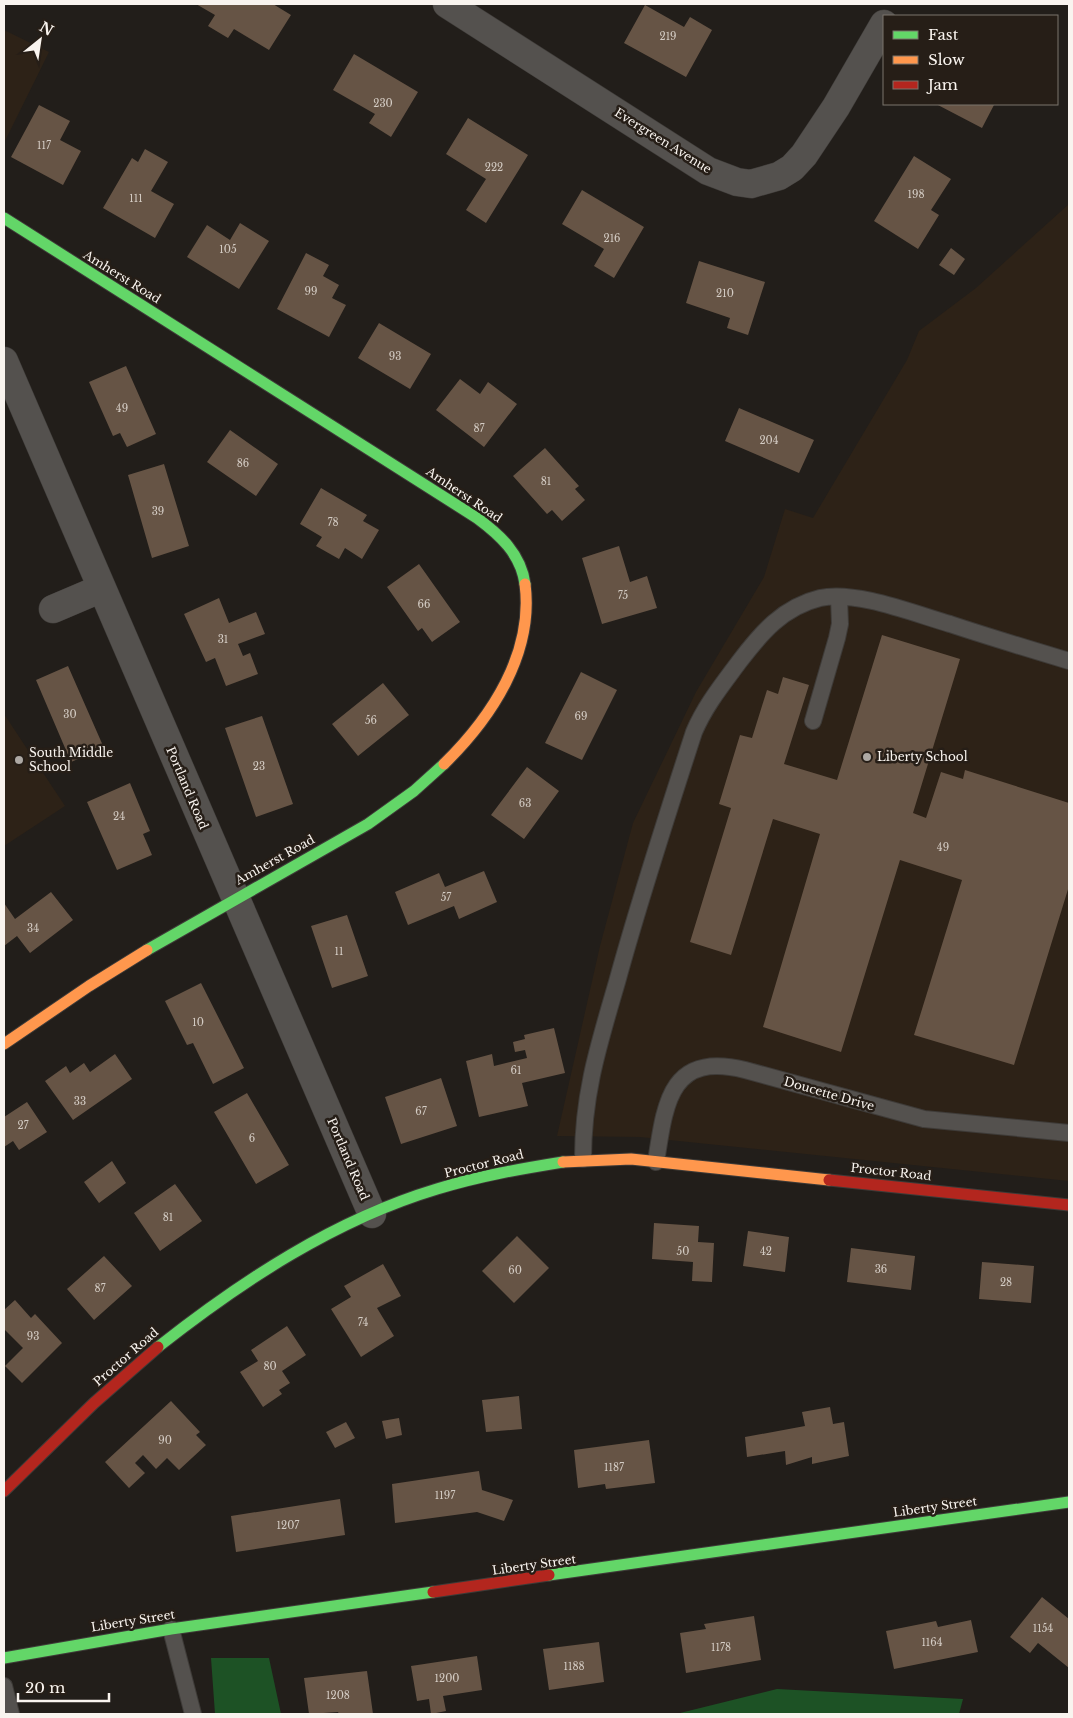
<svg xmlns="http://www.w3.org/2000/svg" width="1073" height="1718" viewBox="0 0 1073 1718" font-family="'Libre Baskerville',serif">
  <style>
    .built { fill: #2d2217 }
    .forest { fill: #1d5225 }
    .building { fill: #665445 }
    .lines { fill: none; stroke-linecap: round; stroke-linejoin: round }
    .lane-casing { stroke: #3e3b38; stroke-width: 18 }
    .street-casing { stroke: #3e3b38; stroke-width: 29 }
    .fast-casing { stroke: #3e3b38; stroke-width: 13 }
    .slow-casing { stroke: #3e3b38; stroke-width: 13 }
    .jam-casing { stroke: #3e3b38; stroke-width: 13 }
    .lane { stroke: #54514e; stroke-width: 16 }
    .street { stroke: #54514e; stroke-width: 28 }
    .fast { stroke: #63d668; stroke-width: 11 }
    .slow { stroke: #ff974d; stroke-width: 11 }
    .jam { stroke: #b3261e; stroke-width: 11 }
    .poi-dot { fill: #aea9a4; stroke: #261e17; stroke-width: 2 }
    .labels { text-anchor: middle; stroke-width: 5; stroke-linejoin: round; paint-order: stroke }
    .number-label { font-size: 10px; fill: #d4ccc4 }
    .street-label { font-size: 12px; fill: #f9f4ef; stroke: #261e17 }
    .poi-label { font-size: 12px; fill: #f9f4ef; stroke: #261e17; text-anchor: start }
  </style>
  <rect width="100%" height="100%" fill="#221e1a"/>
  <path class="built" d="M 4,30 L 49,52 L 4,143 Z
    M 1069,204 L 1069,1181 L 640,1137 L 557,1136 L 600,946 L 633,823 L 696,692 L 764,577 L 785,509 L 813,518 L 907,360 L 919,331 L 976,288 Z
    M 4,714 L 65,806 L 4,846 Z"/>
  <path class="forest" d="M 211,1658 L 269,1658 L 281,1714 L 215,1714 Z
    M 777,1689 L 963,1699 L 959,1714 L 676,1714 Z"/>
  <path class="building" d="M 196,4 L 273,4 L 291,15 L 269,50 L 234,29 L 228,38 L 208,26 L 215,15 Z
    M 645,5 L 684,27 L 690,17 L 712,30 L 686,77 L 624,43 Z
    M 354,54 L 418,92 L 391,137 L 369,123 L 375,114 L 333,90 Z
    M 936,104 L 992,104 L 994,105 L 982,128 Z
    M 39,105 L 70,121 L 60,140 L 81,151 L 63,185 L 11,157 Z
    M 468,118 L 528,155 L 486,223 L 466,210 L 486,179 L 446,154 Z
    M 145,149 L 168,162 L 151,191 L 174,204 L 155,238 L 103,208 L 132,158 L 138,162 Z
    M 914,156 L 951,179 L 931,210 L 939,215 L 918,249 L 874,221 Z
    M 582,190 L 644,227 L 614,278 L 594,266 L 604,249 L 562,224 Z
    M 240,223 L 269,241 L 239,289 L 187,257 L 207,225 L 230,240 Z
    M 951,248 L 965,259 L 954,275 L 939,265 Z
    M 306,253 L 329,265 L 323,276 L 339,285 L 332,298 L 346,305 L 329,337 L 277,309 Z
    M 699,261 L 765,282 L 748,335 L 727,328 L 730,318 L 686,303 Z
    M 379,323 L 431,354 L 410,389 L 358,358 Z
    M 126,366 L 156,434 L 127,447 L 120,433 L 113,436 L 89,382 Z
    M 460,379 L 480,394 L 488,382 L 517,404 L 484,447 L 436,410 Z
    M 739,408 L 814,440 L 799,473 L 725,441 Z
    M 230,430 L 278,464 L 256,496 L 207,462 Z
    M 545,448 L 579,486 L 575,489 L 585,500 L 562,521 L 552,510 L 547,514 L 513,476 Z
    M 164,464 L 189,546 L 152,558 L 128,475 Z
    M 321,488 L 367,515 L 363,521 L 379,530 L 362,559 L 345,548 L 339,559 L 316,546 L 322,537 L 300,524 Z
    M 619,546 L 630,582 L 647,576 L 657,608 L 602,624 L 582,558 Z
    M 419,564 L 460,622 L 432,642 L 422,628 L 418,631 L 387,587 Z
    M 219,598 L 229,623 L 256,612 L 265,634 L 238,644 L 243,656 L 250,653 L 258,674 L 226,686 L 215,658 L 206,662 L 184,614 Z
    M 882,635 L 960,659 L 913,813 L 926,818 L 941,772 L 963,779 L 965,770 L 1069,803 L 1069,886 L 1014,1065 L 914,1035 L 962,880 L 900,860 L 841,1052 L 763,1027 L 820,834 L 773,819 L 731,955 L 690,942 L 731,808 L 719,804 L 740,735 L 752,738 L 767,690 L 778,694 L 783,677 L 809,685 L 784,764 L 837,780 Z
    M 68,666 L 104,748 L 71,762 L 36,680 Z
    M 581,672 L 617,690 L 582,760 L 545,743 Z
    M 383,683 L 409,715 L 358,756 L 332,724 Z
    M 262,716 L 293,804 L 256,817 L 225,728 Z
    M 527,767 L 559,791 L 524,839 L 491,815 Z
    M 130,783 L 150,831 L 143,834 L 152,855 L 117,870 L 87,802 Z
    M 484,871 L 497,902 L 459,919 L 454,906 L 408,925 L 395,892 L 439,873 L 445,887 Z
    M 51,892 L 73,920 L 30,953 L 17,936 L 4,946 L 4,903 L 15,919 Z
    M 347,915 L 368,976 L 332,988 L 311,926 Z
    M 201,983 L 244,1068 L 213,1084 L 193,1043 L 187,1045 L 165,1001 Z
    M 554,1028 L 565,1073 L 522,1083 L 528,1106 L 479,1117 L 466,1061 L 492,1054 L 494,1066 L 527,1058 L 525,1050 L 515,1052 L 513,1042 L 525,1039 L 524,1035 Z
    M 115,1054 L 132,1079 L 73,1120 L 45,1081 L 66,1066 L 70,1073 L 84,1063 L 90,1072 Z
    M 441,1078 L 457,1126 L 401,1144 L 385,1097 Z
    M 247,1093 L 289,1165 L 256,1184 L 214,1112 Z
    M 27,1102 L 47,1132 L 19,1150 L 13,1141 L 4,1147 L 4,1117 Z
    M 112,1161 L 126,1183 L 99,1203 L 84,1182 Z
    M 175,1184 L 202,1221 L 160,1251 L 134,1213 Z
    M 654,1223 L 699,1226 L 698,1242 L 714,1243 L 712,1282 L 692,1281 L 693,1262 L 652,1259 Z
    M 748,1231 L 789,1237 L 785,1272 L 743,1266 Z
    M 517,1236 L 549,1268 L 514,1303 L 482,1271 Z
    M 851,1248 L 915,1256 L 911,1290 L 847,1282 Z
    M 104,1256 L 132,1286 L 94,1320 L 67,1289 Z
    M 982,1262 L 1034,1266 L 1031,1303 L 979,1299 Z
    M 383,1264 L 401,1296 L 377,1308 L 394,1336 L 361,1357 L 331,1309 L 351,1297 L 344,1286 Z
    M 15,1300 L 31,1318 L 35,1314 L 62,1343 L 22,1383 L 5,1366 L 23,1348 L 4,1329 L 4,1310 Z
    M 287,1326 L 306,1355 L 282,1371 L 290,1383 L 279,1390 L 282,1394 L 263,1407 L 240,1372 L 258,1361 L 251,1350 Z
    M 519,1396 L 522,1429 L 486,1432 L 482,1400 Z
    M 171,1401 L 200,1432 L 196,1435 L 206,1445 L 179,1470 L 167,1458 L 156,1469 L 143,1455 L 135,1463 L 145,1473 L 129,1488 L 105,1462 Z
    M 830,1407 L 833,1424 L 844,1422 L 849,1456 L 812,1464 L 812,1457 L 786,1465 L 785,1451 L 747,1457 L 745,1437 L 805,1426 L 802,1412 Z
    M 399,1418 L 402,1435 L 386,1439 L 382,1421 Z
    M 346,1422 L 355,1438 L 335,1448 L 326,1432 Z
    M 649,1440 L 655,1483 L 606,1489 L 605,1484 L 578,1488 L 574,1450 Z
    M 479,1471 L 482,1490 L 513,1500 L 504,1521 L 477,1512 L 395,1523 L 392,1484 Z
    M 340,1499 L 345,1535 L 236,1552 L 231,1516 Z
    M 1042,1597 L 1069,1619 L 1069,1668 L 1038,1643 L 1030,1653 L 1010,1637 Z
    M 754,1616 L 761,1660 L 686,1673 L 680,1633 L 706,1629 L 704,1624 Z
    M 971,1620 L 978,1652 L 894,1669 L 886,1631 L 936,1621 L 938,1627 Z
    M 599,1642 L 604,1682 L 549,1690 L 543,1649 Z
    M 477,1656 L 482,1690 L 443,1696 L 446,1711 L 431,1714 L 429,1699 L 417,1701 L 411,1666 Z
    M 367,1671 L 373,1714 L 339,1714 L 338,1712 L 309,1714 L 304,1678 Z"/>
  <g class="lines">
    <g class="lane-casing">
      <path id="lane" d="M 813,721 L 837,638 L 840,624 L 839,598
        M 583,1159 C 583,1093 599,1044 617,982 C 640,898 667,815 694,732 C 705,706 722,685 739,662 C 761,633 783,607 820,598 C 856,590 915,614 950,624 C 989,637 1029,649 1069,661
        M 656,1162 C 665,1103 670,1051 745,1070 L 924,1119 L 1069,1133
        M 171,1629 L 193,1714
        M 4,1686 L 11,1714"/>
    </g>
    <g class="street-casing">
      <path id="street" d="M 447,4 L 708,171 L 737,182 L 751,184 L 779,176 L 792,168 L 804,155 L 836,107 L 884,24
        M 4,361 L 372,1214
        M 53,609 L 100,589"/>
    </g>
    <g class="fast-casing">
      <path id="fast" d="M 4,218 L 477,518 C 500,535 521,554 525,584
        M 147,950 L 368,824 L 414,791 L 444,764
        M 158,1347 C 242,1281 334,1220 437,1189 C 479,1176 520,1169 563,1162
        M 549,1575 L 1069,1502
        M 4,1658 L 171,1629 L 433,1592"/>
    </g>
    <g class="slow-casing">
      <path id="slow" d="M 444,764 C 492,717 534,653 525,584
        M 4,1044 L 89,986 L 147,950
        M 563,1162 L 631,1159 L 829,1180"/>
    </g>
    <g class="jam-casing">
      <path id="jam" d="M 829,1180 L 1069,1205
        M 4,1491 L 94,1403 L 158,1347
        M 433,1592 L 549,1575"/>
    </g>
    <use href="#lane" class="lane"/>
    <use href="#street" class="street"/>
    <use href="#fast" class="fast"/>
    <use href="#slow" class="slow"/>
    <use href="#jam" class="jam"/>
  </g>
  <g class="poi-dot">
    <circle cx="867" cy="757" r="5"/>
    <circle cx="19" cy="760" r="5"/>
  </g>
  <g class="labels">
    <g class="number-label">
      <text x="668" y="40">219</text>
      <text x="383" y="107">230</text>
      <text x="44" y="149">117</text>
      <text x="494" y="171">222</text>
      <text x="916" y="198">198</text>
      <text x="136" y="202">111</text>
      <text x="612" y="242">216</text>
      <text x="228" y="253">105</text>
      <text x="311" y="295">99</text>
      <text x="725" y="297">210</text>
      <text x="395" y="360">93</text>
      <text x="122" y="412">49</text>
      <text x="479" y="432">87</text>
      <text x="769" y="444">204</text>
      <text x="243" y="467">86</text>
      <text x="546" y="485">81</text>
      <text x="158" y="515">39</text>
      <text x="333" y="526">78</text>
      <text x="623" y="599">75</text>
      <text x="424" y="608">66</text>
      <text x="223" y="643">31</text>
      <text x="70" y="718">30</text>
      <text x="581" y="720">69</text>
      <text x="371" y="724">56</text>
      <text x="259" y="770">23</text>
      <text x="525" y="807">63</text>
      <text x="119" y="820">24</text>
      <text x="943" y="851">49</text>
      <text x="446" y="901">57</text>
      <text x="33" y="932">34</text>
      <text x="339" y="955">11</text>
      <text x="198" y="1026">10</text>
      <text x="516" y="1074">61</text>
      <text x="80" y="1105">33</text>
      <text x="421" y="1115">67</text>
      <text x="23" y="1129">27</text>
      <text x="252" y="1142">6</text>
      <text x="168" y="1221">81</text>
      <text x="683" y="1255">50</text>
      <text x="766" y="1255">42</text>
      <text x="881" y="1273">36</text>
      <text x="515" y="1274">60</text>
      <text x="1006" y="1286">28</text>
      <text x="100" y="1292">87</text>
      <text x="363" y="1326">74</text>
      <text x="33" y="1340">93</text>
      <text x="270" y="1370">80</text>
      <text x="165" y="1444">90</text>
      <text x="614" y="1471">1187</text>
      <text x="445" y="1499">1197</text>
      <text x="288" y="1529">1207</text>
      <text x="1043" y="1632">1154</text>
      <text x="932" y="1646">1164</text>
      <text x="721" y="1651">1178</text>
      <text x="574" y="1670">1188</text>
      <text x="447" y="1682">1200</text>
      <text x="338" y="1699">1208</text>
    </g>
    <g class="street-label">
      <text transform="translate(663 141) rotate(32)" y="4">Evergreen Avenue</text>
      <text transform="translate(122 277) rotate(32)" y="4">Amherst Road</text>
      <text transform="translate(464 495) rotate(34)" y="4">Amherst Road</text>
      <text transform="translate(187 788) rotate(67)" y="4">Portland Road</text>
      <text transform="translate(275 860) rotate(-29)" y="4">Amherst Road</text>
      <text transform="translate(829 1094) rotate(16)" y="4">Doucette Drive</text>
      <text transform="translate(348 1159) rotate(67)" y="4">Portland Road</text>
      <text transform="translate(484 1164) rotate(-14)" y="4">Proctor Road</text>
      <text transform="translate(891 1172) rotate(6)" y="4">Proctor Road</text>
      <text transform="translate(126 1357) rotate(-41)" y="4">Proctor Road</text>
      <text transform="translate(935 1507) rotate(-8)" y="4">Liberty Street</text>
      <text transform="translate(534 1565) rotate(-8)" y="4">Liberty Street</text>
      <text transform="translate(133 1621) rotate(-9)" y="4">Liberty Street</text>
    </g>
    <g class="poi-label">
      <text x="29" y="757">South Middle<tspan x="29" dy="14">School</tspan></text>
      <text x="877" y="761">Liberty School</text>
    </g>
  </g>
  <rect width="1073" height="1718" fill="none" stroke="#f9f4ef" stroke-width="10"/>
  <rect x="883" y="15" width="175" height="90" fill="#261e17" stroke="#7a746d"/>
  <rect x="893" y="31" width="25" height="8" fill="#63d668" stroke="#7a746d"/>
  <text x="928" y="40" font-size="15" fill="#f9f4ef">Fast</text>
  <rect x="893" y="56" width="25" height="8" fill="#ff974d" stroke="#7a746d"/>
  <text x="928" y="65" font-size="15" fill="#f9f4ef">Slow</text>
  <rect x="893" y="81" width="25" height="8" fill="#b3261e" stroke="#7a746d"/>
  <text x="928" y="90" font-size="15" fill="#f9f4ef">Jam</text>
  <g transform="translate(40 40) rotate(30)" stroke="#261e17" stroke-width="4" paint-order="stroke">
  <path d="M0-4L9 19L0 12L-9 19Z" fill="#f9f4ef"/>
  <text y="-8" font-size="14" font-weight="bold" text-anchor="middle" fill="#f9f4ef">N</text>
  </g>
  <path d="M18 1693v8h91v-8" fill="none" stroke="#f9f4ef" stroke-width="2.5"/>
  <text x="25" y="1693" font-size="15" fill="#f9f4ef" stroke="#261e17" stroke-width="4" paint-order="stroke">20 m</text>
</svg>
